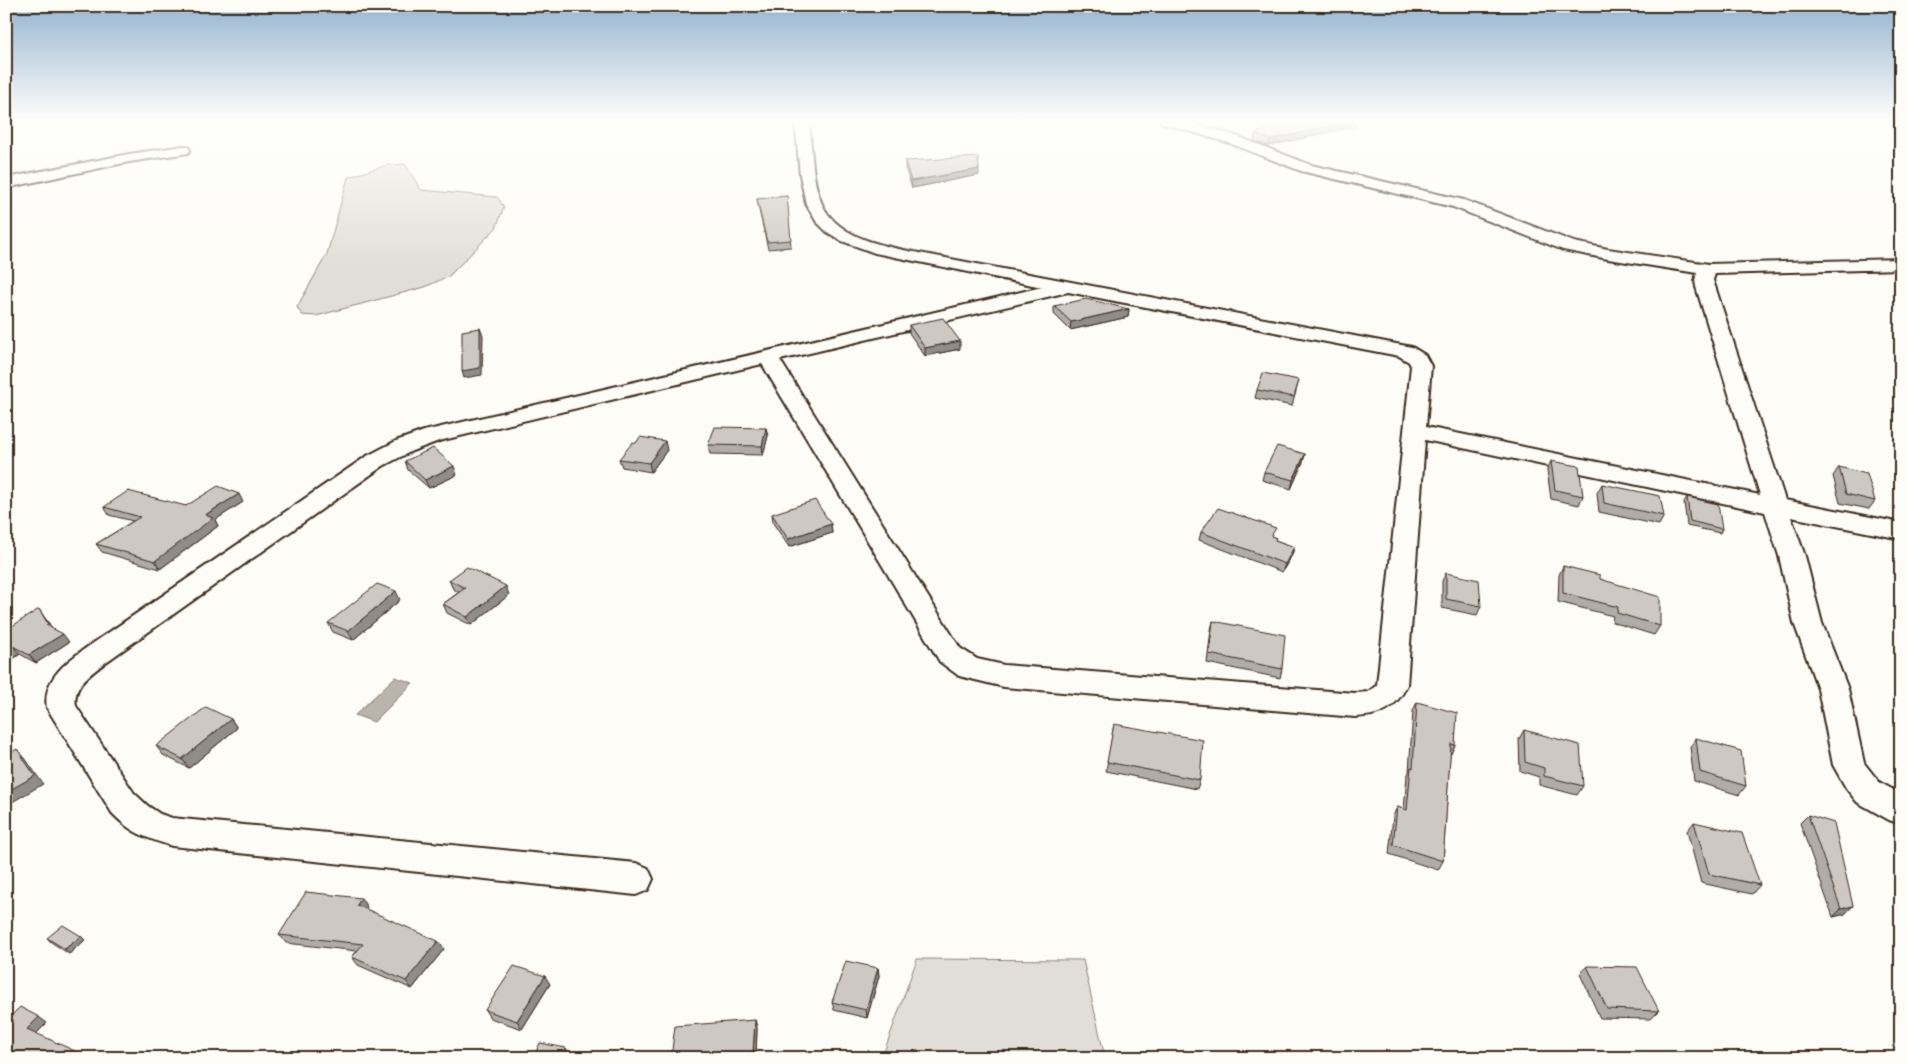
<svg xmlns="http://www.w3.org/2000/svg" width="1907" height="1064" viewBox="0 0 1907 1064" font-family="'Patrick Hand',sans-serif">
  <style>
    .green { fill: #e1ded7; stroke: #8e847a }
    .water { fill: #bbb4ad; stroke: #887d74 }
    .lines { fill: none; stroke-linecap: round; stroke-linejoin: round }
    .street-casing { stroke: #3b2a1e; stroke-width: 4 }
    .street { fill: #fdfcf7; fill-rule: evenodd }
    .wall { fill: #b0aca7; stroke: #3b2a1e }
    .shaded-wall { fill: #908c88; stroke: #3b2a1e }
    .building { fill: #cdc8c2; stroke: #3b2a1e }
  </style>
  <rect width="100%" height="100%" fill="#fdfcf7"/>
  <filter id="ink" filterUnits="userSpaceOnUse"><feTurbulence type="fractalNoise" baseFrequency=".02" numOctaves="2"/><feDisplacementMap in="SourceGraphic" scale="10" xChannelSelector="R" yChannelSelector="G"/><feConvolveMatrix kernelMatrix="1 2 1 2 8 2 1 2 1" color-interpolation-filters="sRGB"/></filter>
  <g filter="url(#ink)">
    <path class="green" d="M 405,164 L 421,190 L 497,197 L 504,207 L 496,228 L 449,276 L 425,287 L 316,316 L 302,315 L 297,307 L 327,254 L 348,177 L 387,165 Z
      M 917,959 L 1083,960 L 1105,1058 L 882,1058 Z"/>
    <path class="water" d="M 395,677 L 413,683 L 374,722 L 355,715 Z"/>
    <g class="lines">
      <g class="street-casing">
        <path id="street" d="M 795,120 L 809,120 C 812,147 811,179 822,204 C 839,242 895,248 930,255 L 1412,347 L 1425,355 L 1431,366 L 1426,427 L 1760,495 L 1696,287 L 1695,280 L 1697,273 L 1608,259 L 1563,250 L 1453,207 L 1301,171 L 1229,143 L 1162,123 L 1160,120 L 1183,120 L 1239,137 L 1311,165 L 1464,200 L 1574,242 L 1608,249 L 1709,264 L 1901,259 L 1901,269 L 1715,274 L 1713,280 L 1785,500 L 1901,523 L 1901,539 L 1791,517 L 1805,556 L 1822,623 L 1848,689 L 1864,763 L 1879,782 L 1901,794 L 1901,824 L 1889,820 L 1857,802 L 1846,788 L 1833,765 L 1818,689 L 1794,623 L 1779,556 L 1765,512 L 1425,440 L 1407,685 C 1396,709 1380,716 1355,717 L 1004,687 L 959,676 L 940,662 L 762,364 L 439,441 L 412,451 L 383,466 L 106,662 C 91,674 72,685 76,706 L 134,793 L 148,806 L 160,814 L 172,818 L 636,863 L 648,868 L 653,879 L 648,890 L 636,895 L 172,846 C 146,838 131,833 112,813 L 47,708 C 42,680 66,662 86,648 L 367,456 L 396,441 L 424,431 L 1042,287 L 875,253 L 842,241 L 827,232 L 816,221 L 806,204 L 800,175 ZM 1068,292 L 1399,356 L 1409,362 L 1411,366 L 1377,685 L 1368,692 L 1355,693 L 1004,665 L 977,659 L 960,648 L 780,360 Z
          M 183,146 L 188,147 L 190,150 L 188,153 L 129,162 L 6,188 L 6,178 L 129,154 Z"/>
      </g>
      <use href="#street" class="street"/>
    </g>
    <path class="wall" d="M 1281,120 L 1357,120 L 1356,126 L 1268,146 L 1254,141 L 1255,134 Z
      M 905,161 L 979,175 L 912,188 L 905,168 Z
      M 787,196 L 791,247 L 768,249 L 758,206 L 757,199 Z
      M 1054,306 L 1129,309 L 1128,317 L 1070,330 L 1054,314 Z
      M 909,325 L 960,349 L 925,356 L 909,333 Z
      M 1299,380 L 1292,406 L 1255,398 L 1257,390 Z
      M 766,428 L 768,436 L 763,455 L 710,454 L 708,445 Z
      M 667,450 L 651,472 L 622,467 L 619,459 Z
      M 1305,454 L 1303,462 L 1291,489 L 1262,480 L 1264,472 Z
      M 405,461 L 457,475 L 429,488 L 408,470 Z
      M 1551,461 L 1583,496 L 1579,505 L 1551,499 L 1547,470 Z
      M 1839,467 L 1875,501 L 1869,509 L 1840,503 L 1833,476 Z
      M 1602,484 L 1664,516 L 1659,525 L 1599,512 L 1597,493 Z
      M 1687,497 L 1722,529 L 1720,533 L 1687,526 L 1684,502 Z
      M 243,502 L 215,520 L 218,526 L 160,569 L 102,552 L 96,544 L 133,521 L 109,515 L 104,507 L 186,506 Z
      M 772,514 L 831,524 L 832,533 L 789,547 L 773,523 Z
      M 1201,532 L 1273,537 L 1276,538 L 1275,540 L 1294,547 L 1292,555 L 1282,572 L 1199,540 Z
      M 1563,566 L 1600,579 L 1660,626 L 1654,635 L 1612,622 L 1613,616 L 1558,602 L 1559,575 Z
      M 1446,573 L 1481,606 L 1477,615 L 1442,608 L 1442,581 Z
      M 449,580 L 509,595 L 471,625 L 447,613 L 443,604 L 459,592 L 453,589 Z
      M 400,600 L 353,640 L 333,632 L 328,623 Z
      M 45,618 L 53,629 L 69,642 L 36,663 L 20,654 L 6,664 L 6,630 Z
      M 1213,621 L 1282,669 L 1280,678 L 1207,663 L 1211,630 Z
      M 1417,702 L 1455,745 L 1451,754 L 1450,754 L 1443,861 L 1438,870 L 1389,854 L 1393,816 L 1397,807 L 1404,809 L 1407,776 L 1409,772 L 1413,711 Z
      M 231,719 L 237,728 L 189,768 L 163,755 L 156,746 Z
      M 1114,724 L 1200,780 L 1197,789 L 1106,771 Z
      M 1524,730 L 1583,786 L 1577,795 L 1539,785 L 1539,777 L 1520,771 L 1519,739 Z
      M 1696,738 L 1746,786 L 1739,795 L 1694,781 L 1690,747 Z
      M 1808,815 L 1853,906 L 1845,914 L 1833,917 L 1800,823 Z
      M 1694,822 L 1760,885 L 1752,894 L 1701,883 L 1687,831 Z
      M 367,907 L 366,909 L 444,949 L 412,989 L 358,965 L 352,957 L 357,951 L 286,943 L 279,935 Z
      M 81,936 L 85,940 L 69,954 L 51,942 L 47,938 Z
      M 1587,966 L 1659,1011 L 1651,1019 L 1600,1018 L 1580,974 Z
      M 878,968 L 879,976 L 867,1018 L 834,1010 L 832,1002 Z
      M 550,984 L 522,1029 L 490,1018 L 485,1010 Z
      M 755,1020 L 757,1028 L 756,1058 L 671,1058 Z"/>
    <path class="shaded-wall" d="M 1355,120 L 1357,120 L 1356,126 L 1268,146 L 1270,140 Z
      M 979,169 L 979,175 L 912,188 L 911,181 Z
      M 1129,309 L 1128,317 L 1070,330 L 1071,322 Z
      M 480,328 L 483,335 L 482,375 L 464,378 L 462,371 Z
      M 960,341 L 960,349 L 925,356 L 925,348 Z
      M 766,428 L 768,436 L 763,455 L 762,446 Z
      M 665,441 L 667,450 L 651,472 L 649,463 Z
      M 1305,454 L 1303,462 L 1291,489 L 1293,480 Z
      M 454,466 L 457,475 L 429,488 L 425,480 Z
      M 239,494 L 243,502 L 215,520 L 218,526 L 160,569 L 155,561 L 205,515 Z
      M 831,524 L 832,533 L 789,547 L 788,539 Z
      M 1294,547 L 1292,555 L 1282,572 L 1285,564 Z
      M 506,586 L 509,595 L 471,625 L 467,617 Z
      M 396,591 L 400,600 L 353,640 L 348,631 Z
      M 39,609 L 45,618 L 55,632 L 46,625 Z
      M 63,634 L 69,642 L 36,663 L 29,655 Z
      M 13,646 L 20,654 L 6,664 L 6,651 Z
      M 231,719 L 237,728 L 189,768 L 182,759 Z
      M 17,749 L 25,758 L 43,784 L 9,804 L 6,801 L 6,792 Z
      M 361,898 L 367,907 L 363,913 L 357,905 Z
      M 1853,906 L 1845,914 L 1833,917 L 1841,909 Z
      M 81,936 L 85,940 L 69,954 L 65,949 Z
      M 438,941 L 444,949 L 412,989 L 406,981 Z
      M 878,968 L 879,976 L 867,1018 L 866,1010 Z
      M 545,976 L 550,984 L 522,1029 L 517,1021 Z
      M 39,1017 L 47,1023 L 35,1035 L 27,1029 Z
      M 755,1020 L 757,1028 L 756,1058 L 754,1058 L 753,1053 Z
      M 566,1048 L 571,1056 L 570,1058 L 562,1058 Z
      M 77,1052 L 85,1058 L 71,1058 Z"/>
    <path class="building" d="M 1281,120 L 1355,120 L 1270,140 L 1255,134 Z
      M 978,157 L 979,169 L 911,181 L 905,161 Z
      M 787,196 L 791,240 L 767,242 L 757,199 Z
      M 1086,299 L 1129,309 L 1071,322 L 1054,306 Z
      M 943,318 L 960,341 L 925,348 L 909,325 Z
      M 480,328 L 480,368 L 462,371 L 462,331 Z
      M 1263,373 L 1299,380 L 1294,397 L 1257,390 Z
      M 715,427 L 766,428 L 762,446 L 708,445 Z
      M 640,437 L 665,441 L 649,463 L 619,459 L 633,442 L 636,443 Z
      M 1277,446 L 1305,454 L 1293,480 L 1264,472 Z
      M 433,448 L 454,466 L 425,480 L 405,461 Z
      M 1551,461 L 1579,466 L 1583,496 L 1555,490 Z
      M 1839,467 L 1867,474 L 1875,501 L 1846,494 Z
      M 1602,484 L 1660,496 L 1664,516 L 1604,503 Z
      M 218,486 L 239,494 L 205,515 L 213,518 L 155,561 L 96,544 L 140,517 L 104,507 L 128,491 L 186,506 Z
      M 1687,497 L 1718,504 L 1722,529 L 1690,521 Z
      M 815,500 L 831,524 L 788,539 L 772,514 Z
      M 1218,508 L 1276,528 L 1271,536 L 1276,538 L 1275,540 L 1294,547 L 1285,564 L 1201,532 Z
      M 1563,566 L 1600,575 L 1600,579 L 1660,597 L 1660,626 L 1617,613 L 1618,607 L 1563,593 Z
      M 467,567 L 506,586 L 467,617 L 443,604 L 465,588 L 449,580 Z
      M 1446,573 L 1479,580 L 1481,606 L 1446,599 Z
      M 377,584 L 396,591 L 348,631 L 328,623 Z
      M 39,609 L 48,624 L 46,625 L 63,634 L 29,655 L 13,646 L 6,651 L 6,630 Z
      M 1213,621 L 1285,635 L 1282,669 L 1209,654 Z
      M 1417,702 L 1457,713 L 1455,745 L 1451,744 L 1443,861 L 1393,845 L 1397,807 L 1407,810 L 1411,767 L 1413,768 Z
      M 206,707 L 231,719 L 182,759 L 156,746 Z
      M 1114,724 L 1203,740 L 1200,780 L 1107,762 Z
      M 1524,730 L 1580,745 L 1583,786 L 1544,776 L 1544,768 L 1525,762 Z
      M 1696,738 L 1741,751 L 1746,786 L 1700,772 Z
      M 17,749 L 35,776 L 6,792 L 6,755 Z
      M 1808,815 L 1834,823 L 1853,906 L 1841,909 Z
      M 1694,822 L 1742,833 L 1760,885 L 1709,874 Z
      M 306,892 L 361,898 L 357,905 L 438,941 L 406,981 L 352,957 L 363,944 L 279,935 Z
      M 63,925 L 81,936 L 65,949 L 47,938 Z
      M 846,961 L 878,968 L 866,1010 L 832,1002 Z
      M 514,966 L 545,976 L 517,1021 L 485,1010 Z
      M 1587,966 L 1637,967 L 1659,1011 L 1607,1009 Z
      M 20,1007 L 39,1017 L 27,1029 L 77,1052 L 71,1058 L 6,1058 L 6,1021 Z
      M 755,1020 L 753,1053 L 694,1058 L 671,1058 L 675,1026 Z
      M 540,1043 L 566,1048 L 562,1058 L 533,1058 Z"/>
  </g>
  <linearGradient id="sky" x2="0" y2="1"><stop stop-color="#96b4d0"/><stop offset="0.45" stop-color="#fefefb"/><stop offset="1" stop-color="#fefefb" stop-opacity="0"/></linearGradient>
  <rect width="1907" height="269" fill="url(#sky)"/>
  <rect width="1907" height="1064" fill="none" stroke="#fdfcf7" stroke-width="25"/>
  <rect x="12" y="12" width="1882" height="1039" fill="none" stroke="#3b2a1e" stroke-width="2" filter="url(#ink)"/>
</svg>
